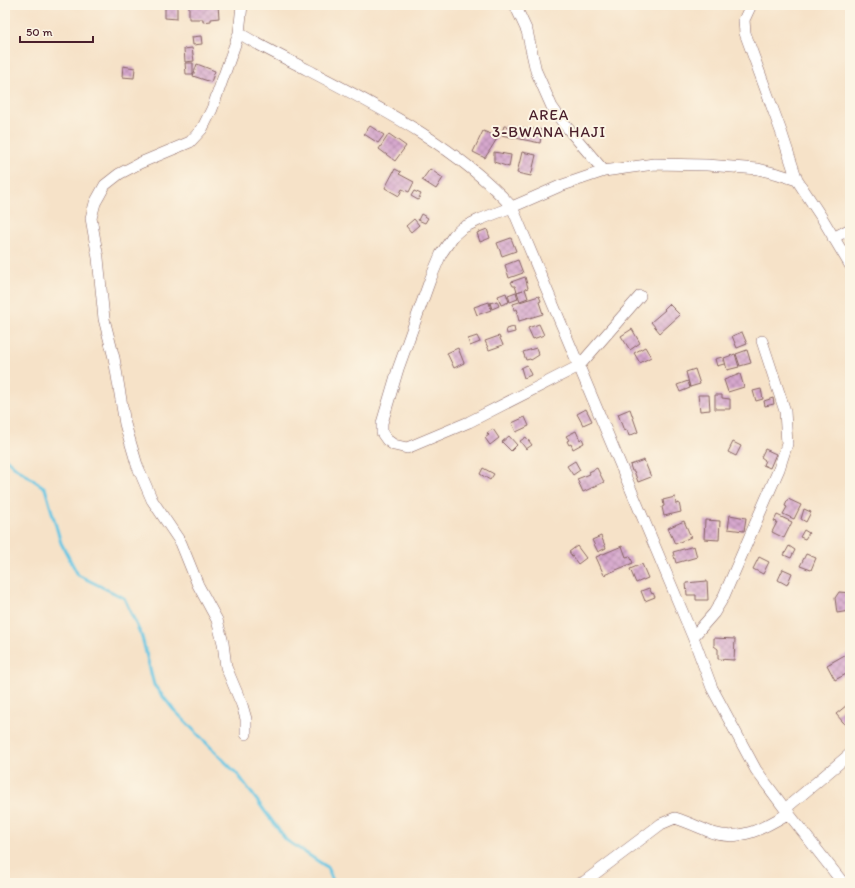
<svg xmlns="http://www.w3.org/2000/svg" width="855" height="888" viewBox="0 0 855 888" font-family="Itim,sans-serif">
  <defs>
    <pattern id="building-cross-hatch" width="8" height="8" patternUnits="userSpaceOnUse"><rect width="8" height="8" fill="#d6a7cd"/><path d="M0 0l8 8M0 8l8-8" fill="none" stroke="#b087a7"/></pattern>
  </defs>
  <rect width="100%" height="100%" fill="#fcf5e5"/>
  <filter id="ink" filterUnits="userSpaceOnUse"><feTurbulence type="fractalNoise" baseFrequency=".025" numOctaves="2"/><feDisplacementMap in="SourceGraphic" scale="8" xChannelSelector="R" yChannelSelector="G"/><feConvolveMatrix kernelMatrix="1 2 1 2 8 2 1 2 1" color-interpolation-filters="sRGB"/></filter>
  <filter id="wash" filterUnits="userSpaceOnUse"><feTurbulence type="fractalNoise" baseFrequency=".012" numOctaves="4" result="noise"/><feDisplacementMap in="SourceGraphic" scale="16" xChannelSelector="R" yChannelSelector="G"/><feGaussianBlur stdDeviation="0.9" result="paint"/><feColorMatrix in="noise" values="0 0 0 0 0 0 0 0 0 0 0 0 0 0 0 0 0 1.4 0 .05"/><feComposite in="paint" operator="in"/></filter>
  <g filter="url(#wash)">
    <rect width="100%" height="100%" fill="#f6e2c8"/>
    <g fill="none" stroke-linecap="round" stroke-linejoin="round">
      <path stroke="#65c6e4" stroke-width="3" d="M5,458l11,10 29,20 16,55 17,32 46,23 18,39 12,48 19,24 66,67 47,64 41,27 7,16"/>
    </g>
    <g id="blocks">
      <path fill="url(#building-cross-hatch)" d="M165,5h12v14l-12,-1z
        M189,5h29l1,13 -8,1v2l-8,1v-3h-14z
        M201,36l1,8 -9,1 -1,-8z
        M192,48l2,13 -9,1 -1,-13z
        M185,63h8v11h-7z
        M197,64l18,7 -4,11 -18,-6z
        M123,66l12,2 -1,10 -12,-1z
        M370,126l14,9 -6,8 -14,-9z
        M504,126l38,4 -2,13 -39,-8z
        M483,131l15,6 -13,21 -12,-6z
        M389,134l17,12 -11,15 -16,-12z
        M494,152l17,3 -2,12 -15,-5z
        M522,152l14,3 -5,21 -14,-3z
        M395,169l6,3 -2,2 15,8 -5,10 -7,-3 -3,7 -14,-8z
        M430,169l13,9 -7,11 -14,-9z
        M414,191l7,3 -3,6 -7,-4z
        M421,214l7,4 -3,5 -7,-3z
        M414,219l5,6 -8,7 -5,-6z
        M487,229l3,9 -10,4 -3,-9z
        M511,238l5,13 -14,5 -5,-13z
        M518,260l5,13 -14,5 -4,-13z
        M525,277l3,11 -3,1 3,9 -8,3 -3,-9 6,-2 -6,2 -2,-6h-2l-2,-4z
        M516,292l2,7 -8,3 -2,-7z
        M506,293l3,9 -8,3 -3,-9z
        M539,296l2,5 -2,1 4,12 -24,7 -2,-8 1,-1 -1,-3 -3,1 -1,-6z
        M497,301l2,5 -7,3 -2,-6z
        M489,302l2,8 -14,5 -3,-8z
        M669,304l11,11 -20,18 -9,-11 14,-12 -1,-1z
        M539,324l5,11 -11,4 -5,-11z
        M514,327l1,5 -8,2 -1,-5z
        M632,329l8,14 -10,7 -9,-14z
        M742,332l5,12 -10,4 -5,-12z
        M477,336l3,6 -10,4 -2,-7z
        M499,336l4,9 -14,5 -4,-9z
        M645,347l6,10 -11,6 -6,-10z
        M458,348l6,15 -10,5 -7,-15z
        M536,348l3,7 -8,5 -1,-1 -4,1 -3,-8z
        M747,350l4,13 -11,3 -4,-12z
        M735,354l4,13 -12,3 -3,-12z
        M722,357l2,7 -7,2 -2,-7z
        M527,365l4,10 -7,3 -3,-10z
        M695,369l5,15 -10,3 -4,-15z
        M740,374l4,13 -16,5 -4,-12z
        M688,381l2,7 -10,4 -3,-7z
        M761,389l2,10 -7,2 -3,-10z
        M698,395h11l1,15 -10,1z
        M715,395h7v3l8,1v10h-15z
        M773,398l1,6 -9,2 -1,-5z
        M586,409l6,12 -9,4 -6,-11z
        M630,409l8,23 -9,4 -2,-6 -3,1 -6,-17z
        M525,417l4,9 -13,6 -4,-9z
        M493,429l6,9 -9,7 -5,-7 4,-3 -2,-2z
        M576,431l4,9 2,-2 2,5 -11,6 -2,-5 -2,1 -2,-4 2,-1 -3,-4z
        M509,436l8,9 -6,6 -9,-9z
        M526,437l6,8 -6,4 -6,-8z
        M733,442l8,4 -5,10 -8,-4z
        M765,449l11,5 -6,14 -7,-3 2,-5 -4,-3z
        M644,460l7,17 -13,5 -4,-11h-2l-2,-6z
        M575,461l5,9 -7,5 -6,-9z
        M483,468l11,6 -4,6 -10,-6z
        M597,468l7,14 -21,10 -6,-13 13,-5 -1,-2z
        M675,497l1,7 3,-1 2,9 -17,4 -2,-9 2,-1 -1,-6z
        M788,499l13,6 -7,14 -11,-5 4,-7 -2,-1z
        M804,509l7,3 -5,10 -5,-3z
        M730,515l16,3 -2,13 -16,-2z
        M777,515l15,7 -8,16 -12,-6 5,-10 -3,-1z
        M705,520l15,1 -1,19 -15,-1z
        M684,521l7,16 -16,7 -7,-16z
        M804,530l5,3 -4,6 -5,-2z
        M601,536l5,12 -8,4 -6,-12z
        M577,546l9,12 -8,6 -9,-12z
        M622,546l4,11 4,-1 3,7 -29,12 -8,-18z
        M694,546l3,11 -21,6 -3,-11z
        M789,546l6,4 -4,8 -7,-3z
        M806,554l10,4 -5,12 -11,-4z
        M759,557l10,5 -6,12 -10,-5z
        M642,564l6,14 -12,5 -6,-14z
        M783,569l9,4 -5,12 -9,-5z
        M707,581l1,19h-12v-5h-9l-1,-12z
        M649,588l3,6 1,-1 2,4 -10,4 -4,-10z
        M839,592l11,1v17l-1,1 -12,2 -2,-15z
        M714,638l21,1 -1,21 -16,-1v-10l-4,-3z
        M850,652v20l-15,8 -8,-15z
        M847,705l3,3v22l-14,-16z"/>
    </g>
  </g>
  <g filter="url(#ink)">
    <use href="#blocks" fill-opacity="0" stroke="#866362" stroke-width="1"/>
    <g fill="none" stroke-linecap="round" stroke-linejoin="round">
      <defs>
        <path id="street" d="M242,5l-3,28 -27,76 -10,20 -12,13 -50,21 -21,11 -14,11 -10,18 -4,15 7,40 6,61 10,39 11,66 12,41 15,35 29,43 17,42 19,35 6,23 3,24 16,38 4,14v15
          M515,5l12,26 9,40 16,36 12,17 40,47
          M751,5l-7,15 1,13 37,101 15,46 25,38 28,47
          M239,33c22,14 46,25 69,37 71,37 150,77 204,137l181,430 19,51 44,82 29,39 58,74
          M833,238l17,-9
          M640,296l-61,70 -110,56 -62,26 -13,-3 -7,-5 -5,-7v-10l16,-54 32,-89 11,-26 13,-19 8,-7 19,-9 31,-12 48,-21 44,-15 50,-7 53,1 51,4 20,5 19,6
          M693,637l21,-24 9,-15 56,-129 8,-25 -2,-33 -23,-70
          M785,809l65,-55
          M581,883l3,-1 77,-58 14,-6c13,4 25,10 38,15 29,9 52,-6 76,-20"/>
      </defs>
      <use href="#street" stroke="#866362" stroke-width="12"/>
      <use href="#street" stroke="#fff" stroke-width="11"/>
    </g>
  </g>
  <g text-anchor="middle" stroke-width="4" stroke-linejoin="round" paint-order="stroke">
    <g font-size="15" letter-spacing="1" fill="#4a1f2b" stroke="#fcf5e5">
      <text x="549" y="120">AREA<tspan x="549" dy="17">3-BWANA HAJI</tspan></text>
    </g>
  </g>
  <rect width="855" height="888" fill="none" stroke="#fcf5e5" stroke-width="20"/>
  <path d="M20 36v6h73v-6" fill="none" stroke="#4a1f2b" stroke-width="2"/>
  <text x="26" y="36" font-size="12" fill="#4a1f2b" stroke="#fcf5e5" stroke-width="3" paint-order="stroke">50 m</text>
</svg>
